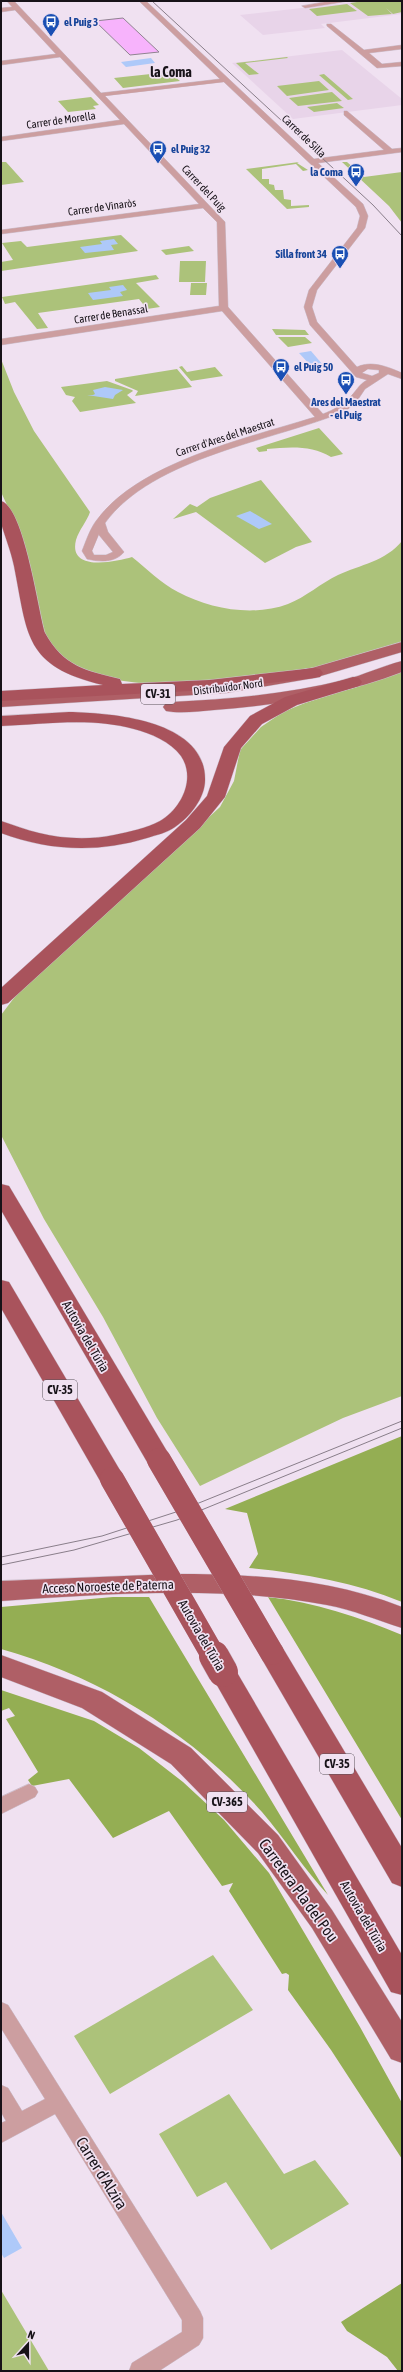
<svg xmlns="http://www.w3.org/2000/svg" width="403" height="2372" viewBox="0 0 403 2372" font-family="'Asap Condensed',sans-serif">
  <rect width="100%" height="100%" fill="#f0e1f1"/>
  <path fill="#e8d4e9" d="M362,1h40v13l-81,10 4,4 -62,7 -23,-20z
    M342,50l60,49v6l-109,14 -61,-56z"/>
  <path fill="#acc27a" d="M364,1h38v11l-9,2 -7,-6 6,6 -24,2 -18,-13z
    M347,4l10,7 -40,5 -8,-7z
    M287,57l1,1 -43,5 14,11 -10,1 -13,-12z
    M169,72l11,9 -57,7 -9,-10z
    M324,74l29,25 -5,1 -29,-25z
    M319,81l10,9 -42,6 -10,-10z
    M332,92l10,9 -44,5 -9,-8z
    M91,97l8,8 -6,1 3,3 -28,3 -10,-11z
    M337,103l7,5 -30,4 -7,-5z
    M1,162h5l18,20 -23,3z
    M299,162l-2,1 11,7 -5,1 -7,-7 -34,5v10h7v5l5,1 1,5h8l1,9 7,1v6l18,-1v2l-22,2 -41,-40z
    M342,162h5l17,15 38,-5v51l-13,-17z
    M121,235l17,16 -137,20v-9l12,-2 -11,-17 19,-2 6,6z
    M189,246l5,5 -28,4 -5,-5z
    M180,261h26l-1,21h-26z
    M156,275l3,4 -23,4 24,24 -13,2 -8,-10 -101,14 10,15 -11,1 -22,-27 -10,2 -3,-7z
    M191,283h16l-1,12h-16z
    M272,329l33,1 4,5h-33z
    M278,337h27l7,6 -24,4z
    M1,359l13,33 20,39 56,81c-3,9 -11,18 -14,28 -8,32 39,22 56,17 15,12 29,26 46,35 32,17 75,25 110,12 18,-7 33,-21 50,-29 22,-10 48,-14 64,-34v101l-79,25 -47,9 -129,8 -31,-4 -29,-8 -23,-13 -15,-15 -8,-17 -17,-85 -23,-50z
    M182,366l5,6 28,-5 8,9 -32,5 -12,-14z
    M177,369l15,18 -57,9 3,-5 -23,-10v-2z
    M107,381l25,9 1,1 -6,4 9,8 -56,9 -8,-11 3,-4 -9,-2 -5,-8z
    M319,428l24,26 -12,3c-19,-12 -42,-10 -64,-8v2l-8,1 -3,-4z
    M261,480l51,62 -16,5 -31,16 -69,-51 -23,7 17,-15 7,3 13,-9z
    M402,672v724l-59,22 -143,68 -43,-68 -54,-101 -59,-98 -43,-84v-120l16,-21 203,-187 14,-26 6,-31 21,-23 22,-15 22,-9z
    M213,1955l40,55 -143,84 -36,-58z
    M229,2094l55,80 31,-14 34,44 -78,46 -45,-68 -29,15 -38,-63z
    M1,2290l48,81h-48z"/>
  <path fill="#94ae53" d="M402,1436v166c-48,-20 -101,-29 -153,-34l9,-14 -11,-41 -22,-4z
    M113,1597h36l179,298c-24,-26 -43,-56 -66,-83 -69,-78 -161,-135 -261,-163v-42z
    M268,1597c45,5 92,20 134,38v185z
    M1,1690l93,31 45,27 44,34 41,38 45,53 91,154 42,76v56l-71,-109 -43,-60 1,-15 -3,-2 -4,1 -53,-83 4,-8 -11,3 -53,-75 -56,27 -44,-59 -37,7 -4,-6 10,-8 -32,-53 9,-3 -6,-8 -8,3z
    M402,2283v88h-4l-11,-14 -40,-26 -6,-9z"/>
  <path fill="#aec9f9" d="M151,58l4,5 -29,4 -5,-5z
    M114,239l4,5 -7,1 3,5 -29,3 -5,-6 22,-3 -2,-3z
    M123,285l4,5 -7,2 3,4 -30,4 -5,-7 23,-3 -2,-3z
    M311,351l12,14 -12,1 -12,-13z
    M105,387l18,3 -8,5 -2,4 -26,-4h6l2,-1 -2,-4z
    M250,511l22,13 -13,5 -23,-13z
    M1,2212l21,36 -18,10 -3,-5z"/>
  <path fill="#f7b3fc" stroke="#908391" d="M123,18l36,34 -29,3 -35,-34z"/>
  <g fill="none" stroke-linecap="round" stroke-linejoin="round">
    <defs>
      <path id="minor" d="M7,1h7l87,92 119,-14 -81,-78h7l168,158 70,-9 -40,-35v-4h3l45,38 10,-1v4l-84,11 45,41 5,12 -3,12 -48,62 -5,17 5,15 40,45c15,-7 31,0 45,6v6l-14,-5 -23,15 -8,12 -11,10c-73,30 -193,46 -241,112l3,9 16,20c-9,11 -24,10 -37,7l-5,-8c4,-10 8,-22 14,-30 42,-59 152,-83 219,-104l-93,-106 -221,34v-6l218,-33 -2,-84 -14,-14 -202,26v-4l198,-26 -75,-80 -123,17v-4l119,-17 -60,-63 -59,8v-4l55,-7 -41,-44 -14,2v-4l11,-1zM224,82l132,125 4,9 -3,12 -48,62 -5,17 6,18 46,52 11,3c-9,5 -11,12 -18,18 -8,8 -16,12 -26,16l-95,-107 -3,-85 -120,-126zM368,369l11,1v3l-7,3 -10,-3zM99,534v1l14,17 -7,3h-12l-2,-4z
        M330,1h19l-44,7 -3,-2z
        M327,24h4l33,26 38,-5v4l-33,4 13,11 20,-2v4l-25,2 -50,-42z
        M29,1784l6,3 3,5 -3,5 -34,17v-17z
        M1,2002l7,3 192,306 3,7v20l-4,7 -40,26h-30l3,-8 50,-31v-12l-127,-206 -54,29v-20l5,-2 -5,-9v-27l7,3 14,23 23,-12 -44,-71z"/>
      <path id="primary" d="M402,642v10l-88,26 -88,15 -225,14v-10l225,-14 86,-15z
        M402,661v11c-60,23 -124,33 -188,38 -15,1 -33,4 -48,1l-3,-4 3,-4 6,-1c58,-3 116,-8 172,-22 20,-5 38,-14 58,-19z
        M173,1574c79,0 155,4 229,33v21c-25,-8 -49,-18 -75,-23 -103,-20 -222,-11 -326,-4v-20z
        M1,1655l101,37 89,56 87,87 54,75 70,112v41l-11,-4 -79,-131 -54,-75 -87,-89 -89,-56 -81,-31z"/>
      <path id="trunk" d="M1,501c23,6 37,109 44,132 18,33 41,38 75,46l2,5 87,-4 105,-12 6,1 3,4 -3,4 -6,1 -105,12 -208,11v-10l102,-6c-79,-19 -75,-49 -89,-119 -3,-15 -9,-29 -13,-43 -1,-7 0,-15 0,-22z
        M353,677l6,1 3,4 -3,4 -62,19 -35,19 -21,24 -16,49 -25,31 -192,175 -7,2v-17l185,-168 21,-24 17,-49 26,-31 35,-19z
        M69,712c43,1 137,8 136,68 0,18 -15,37 -30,47 -8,6 -19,8 -28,11 -49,15 -98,13 -146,-5v-12c13,4 25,9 38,12 24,6 51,7 75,2 15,-3 33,-7 46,-14 22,-13 36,-43 21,-65 -10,-14 -31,-23 -47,-27 -42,-12 -90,-5 -133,-3v-10z
        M1,1184l8,2 159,267 3,7 -3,7 -9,2 -9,-2 -149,-257z
        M1,1280l8,2 112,190 3,7 -3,7 -9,2 -9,-2 -102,-178z
        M272,1642l9,3 121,203v39l-10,-4 -129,-222 -4,-8 4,-8z
        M223,1661l9,3 170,291v40l-11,-3 -177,-312 -4,-8 4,-8z"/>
    </defs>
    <use href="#minor" stroke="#cdc0ce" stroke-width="1"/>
    <use href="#primary" stroke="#cdc0ce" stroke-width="1"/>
    <use href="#trunk" stroke="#cdc0ce" stroke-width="1"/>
    <use href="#minor" fill="#cc9ea0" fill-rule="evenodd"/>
    <use href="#primary" fill="#af5f66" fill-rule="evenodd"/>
    <use href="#trunk" fill="#a9535c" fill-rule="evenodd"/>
    <path stroke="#897e8a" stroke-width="1" d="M152,1l221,204 29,31
      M1,1557l101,-21 77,-25 223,-90
      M1,1565l73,-15 103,-30 225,-92"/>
    <defs>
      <path id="trunk-bridge-far1" d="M159,1460l113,193
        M112,1479l102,178"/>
      <path id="trunk-bridge" d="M214,1656l9,16"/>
    </defs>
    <use href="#trunk-bridge-far1" stroke="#cdc0ce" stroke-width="24" stroke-linecap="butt"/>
    <use href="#trunk-bridge" stroke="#cdc0ce" stroke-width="31" stroke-linecap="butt"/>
    <use href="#trunk-bridge-far1" stroke="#a9535c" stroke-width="24"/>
    <use href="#trunk-bridge" stroke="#a9535c" stroke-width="30"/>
  </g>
  <defs>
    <symbol id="bus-pin" viewBox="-11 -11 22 30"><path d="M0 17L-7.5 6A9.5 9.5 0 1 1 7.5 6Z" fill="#1a4fb4" stroke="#f0e1f1"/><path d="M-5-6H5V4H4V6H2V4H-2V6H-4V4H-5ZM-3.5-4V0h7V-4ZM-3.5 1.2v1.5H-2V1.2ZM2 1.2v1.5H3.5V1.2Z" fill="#fff"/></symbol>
  </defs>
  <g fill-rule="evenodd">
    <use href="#bus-pin" x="41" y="12" width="20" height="27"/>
    <use href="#bus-pin" x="148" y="139" width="20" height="27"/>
    <use href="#bus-pin" x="346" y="162" width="20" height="27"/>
    <use href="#bus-pin" x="330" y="244" width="20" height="27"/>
    <use href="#bus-pin" x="271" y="357" width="20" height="27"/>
    <use href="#bus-pin" x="336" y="370" width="20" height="27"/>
  </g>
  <g text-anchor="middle" stroke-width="3.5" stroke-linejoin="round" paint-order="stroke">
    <g font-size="11" font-weight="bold" fill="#164399" stroke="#f0e1f1" text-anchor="start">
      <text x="64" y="26">el Puig 3</text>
      <text x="171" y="153">el Puig 32</text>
      <text x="343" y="176" text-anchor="end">la Coma</text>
      <text x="327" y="258" text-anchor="end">Silla front 34</text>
      <text x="294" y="371">el Puig 50</text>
      <text x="346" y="406" text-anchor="middle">Ares del Maestrat<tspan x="346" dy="13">- el Puig</tspan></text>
    </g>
    <g font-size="11" fill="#171218" stroke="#f0e1f1">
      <text transform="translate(61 120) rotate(-8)" y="4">Carrer de Morella</text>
      <text transform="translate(304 136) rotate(44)" y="4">Carrer de Silla</text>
      <text transform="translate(204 188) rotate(47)" y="4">Carrer del Puig</text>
      <text transform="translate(102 207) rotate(-8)" y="4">Carrer de Vinaròs</text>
      <text transform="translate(111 314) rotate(-9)" y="4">Carrer de Benassal</text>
      <text transform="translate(225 437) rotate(-18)" y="4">Carrer d'Ares del Maestrat</text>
      <text transform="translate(228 687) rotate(-7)" y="4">Distribuïdor Nord</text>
    </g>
    <g fill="#f0e1f1" stroke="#585059" stroke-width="1">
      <rect x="141" y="684" width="34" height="20" rx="3"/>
      <rect x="43" y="1380" width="34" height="20" rx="3"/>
      <rect x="320" y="1754" width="34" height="20" rx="3"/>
      <rect x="207" y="1792" width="40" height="20" rx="3"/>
    </g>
    <g font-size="12" font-weight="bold" fill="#171218">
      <text x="158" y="698">CV-31</text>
      <text x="60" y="1394">CV-35</text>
      <text x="337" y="1768">CV-35</text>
      <text x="227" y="1806">CV-365</text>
    </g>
    <g font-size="13" fill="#171218" stroke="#f0e1f1">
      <text transform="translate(86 1336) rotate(60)" y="5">Autovia del Túria</text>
      <text transform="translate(108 1586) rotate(-2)" y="5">Acceso Noroeste de Paterna</text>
      <text transform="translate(202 1635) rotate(60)" y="5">Autovia del Túria</text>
      <text transform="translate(364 1916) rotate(60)" y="5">Autovia del Túria</text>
    </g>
    <g font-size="14" font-weight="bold" fill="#171218" stroke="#f0e1f1">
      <text x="171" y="77">la Coma</text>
    </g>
    <g font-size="16" fill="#171218" stroke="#f0e1f1">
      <text transform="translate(299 1890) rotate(54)" y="6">Carretera Pla del Pou</text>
      <text transform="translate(102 2173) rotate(58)" y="6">Carrer d'Alzira</text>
    </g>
  </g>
  <rect width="403" height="2372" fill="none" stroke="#171218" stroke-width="4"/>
  <g transform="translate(28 2344) rotate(21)" stroke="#f0e1f1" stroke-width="3" paint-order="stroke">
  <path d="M0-3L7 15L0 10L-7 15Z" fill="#171218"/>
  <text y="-6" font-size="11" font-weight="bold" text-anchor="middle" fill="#171218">N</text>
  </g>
</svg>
